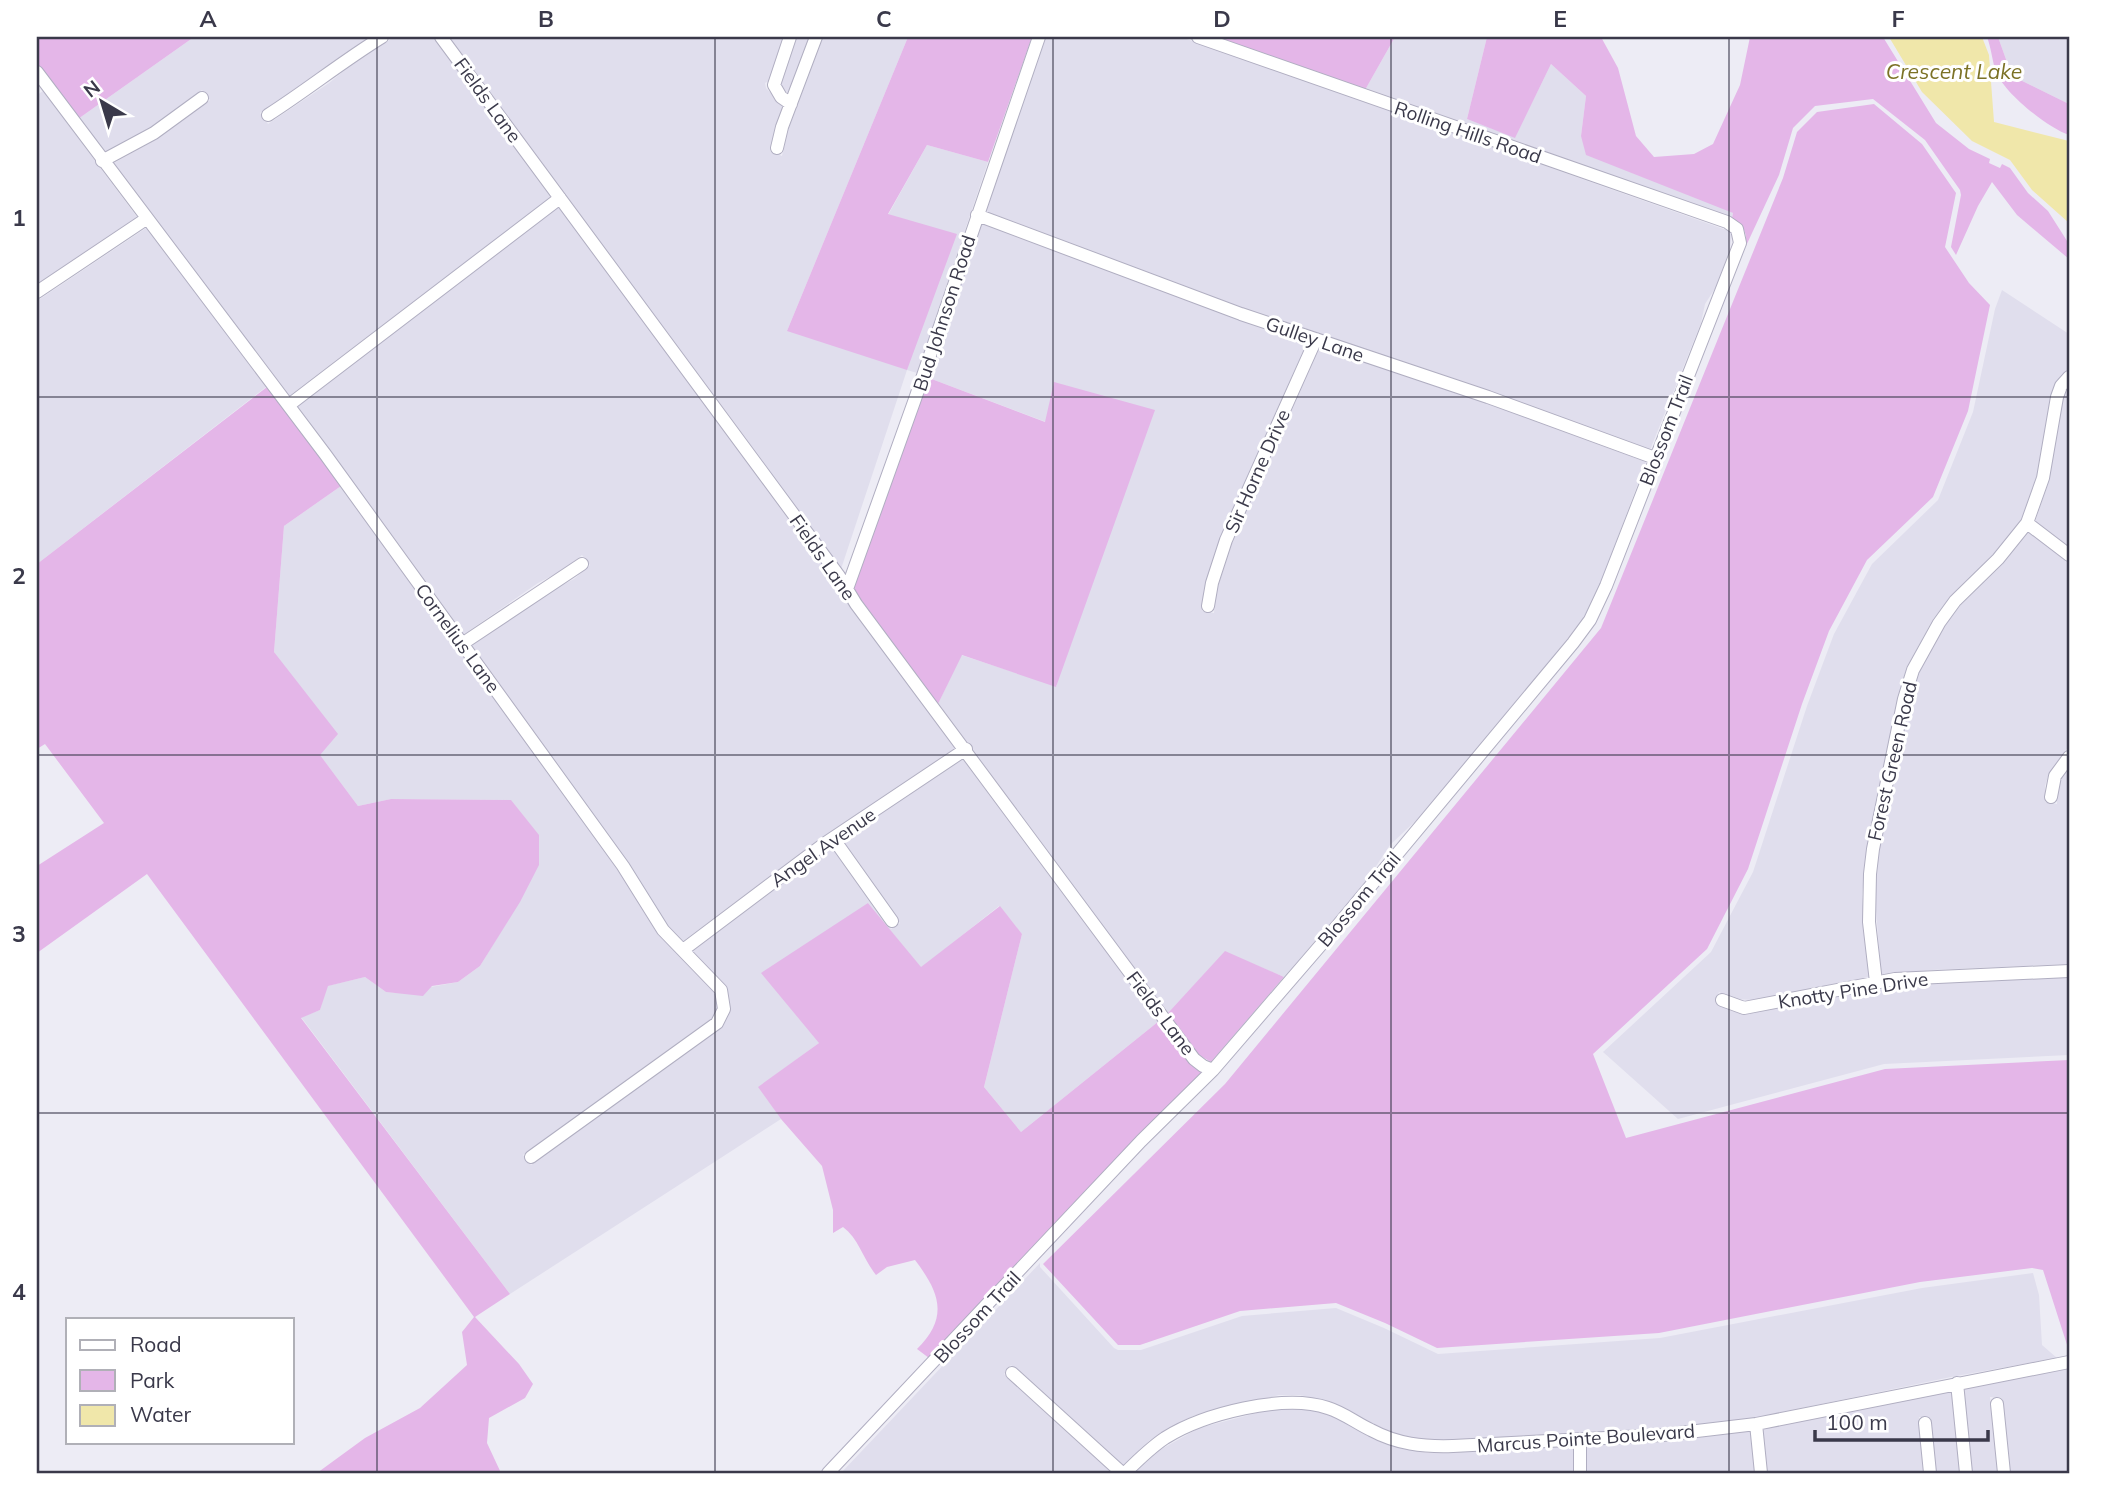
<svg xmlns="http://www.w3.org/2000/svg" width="2106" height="1510" viewBox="0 0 2106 1510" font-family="Mulish,sans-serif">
  <rect width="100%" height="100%" fill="#edecf5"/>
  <path fill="#e0deed" d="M194,37h175l-109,76 8,11 61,-41 27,-22 38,-24h40l118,159 -263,200 -177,-232 45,-25 53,-39 -8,-10 -52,38 -46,25 -26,-34z
    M449,37h334l-14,44 -4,2 1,5 17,18 -13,45 12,5 6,-26 35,-93h85l-121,294 101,-116 39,-70 61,17 3,-9 -74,220 -10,-3 -66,199z
    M797,37h12l-21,57 -7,-9z
    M1046,37h135l551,195 -2,17 -14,38 -11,17 -4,19 -51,127 -337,-119 -70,-23 -258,-97z
    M1395,37h92l-20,82 48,18 36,-73 35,32 -5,40 152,77 -1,5 -367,-128z
    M1998,37h71v67l-57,-28z
    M43,91l94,126 -100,67v-189z
    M559,207l275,372 5,13 118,155 -137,92 -137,102 -16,-15 -40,-64 -156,-216 74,-52 29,-15 16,-14 -8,-10 -17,14 -27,14 -75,52 -166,-228z
    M981,223l259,97 67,23 -87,195 -16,51 -2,22 12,2 2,-20 16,-50 87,-196 167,56 160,59 -45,120 -19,39 -158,192 -34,32 -25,38 -81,94 -59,-25 -57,61 -230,-309 23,-49 96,31 -3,-304 -8,40 -117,-44z
    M146,228l182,240 -62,-81 -229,177v-263z
    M2002,290l67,44v35l-8,6 -10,19 -14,81 -15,45 -28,34 -44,43 -17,22 -26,48 -9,30 -31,150 -5,48 7,82 -115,23 -21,-1 -14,-7 -4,11 16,8 15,3 151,-29 172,-8v78l-185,9 -206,55 -75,-67 108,-100 42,-80 54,-166 27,-72 38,-70 66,-64 35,-88 22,-103z
    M2069,386v161l-34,-25 14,-42 14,-81z
    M341,486l337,468 37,39 3,14 -6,11 -189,137 8,10 191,-137 8,-19 -4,-20 -34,-38 140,-104 59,82 9,-6 -59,-83 124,-82 194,263 -138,111 -37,-45 38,-153 -23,-28 -78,62 -53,-65 -49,140 -60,44 22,32 -271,175 -209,-277 19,-7 7,-24 38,-9 21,15 12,1 60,-11 22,-16 26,-43 5,-123 -120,-1 -33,7 -39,-52 -45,-102 10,-126z
    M2029,532l40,30v184l-20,27 -4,13v16l12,2v-14l4,-11 8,-12v197l-137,6 -51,5 -6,-78 4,-47 30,-148 9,-29 26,-46 16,-21 43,-42z
    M1040,1263v4l74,81 4,2h23l101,-34 94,-8 48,20 54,26 222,-16 262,-50 111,-15 6,22 3,50 15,13 -106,19 -197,41 -93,11 -209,11h-25l-23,-3 -16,-5 -58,-30 -30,-7h-21l-86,21 -14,7 -29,17 -28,26 -111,-101 -7,9 109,99h-272z
    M2068,1369l1,104h-59l-8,-75 -12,-1 8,76h-26l-8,-84z
    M1952,1391l8,82h-24l-6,-55 -11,-1 4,56h-156l-4,-44z
    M1301,1408l27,6 58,30 42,9 146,-7v27h-440l24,-22 41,-23 73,-19z
    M1751,1431l4,42h-169v-27l78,-4z"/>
  <path fill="#e4b6e8" d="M37,37h157l-116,82 -41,-56z
    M908,37h124l-44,125 -61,-17 -39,69 69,20 -50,136 -120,-39z
    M1216,37h179l-30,53z
    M1487,37h114l17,31 18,68 18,21 40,-3 19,-10 27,-59 10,-48h133l53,86 33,26 21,10 -1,4 11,5 2,-4 8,4 18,25 20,18 21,33v15l-52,-44 -25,-33 -14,24 -22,49 -5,-8 10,-52 -1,-5 -35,-50 -52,-41 -58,7 -22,22 -14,47 -33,71c1,-15 -2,-20 -14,-28l1,-5 -147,-58 -5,-19 5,-40 -35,-32 -36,74 -48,-19z
    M1987,37h11l14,39 57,28v31c-21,-7 -68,-44 -74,-66 -3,-11 -4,-21 -8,-32z
    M1874,104l48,40 34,49 -11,54 24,36 21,22 -22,106 -35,86 -66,63 -38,71 -27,73 -54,165 -41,80 -114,105 33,84 259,-69 184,-9v291l-26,-81 -11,-2 -112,14 -261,51 -222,15 -52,-25 -49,-20 -96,8 -100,34h-22l-75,-81 182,-180 376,-456 182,-450 14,-46 20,-20z
    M929,378l116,44 9,-40 101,28 -99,277 -94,-32 -24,49 -85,-115z
    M267,387l74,99 -57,40 -10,126 64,82 -18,21 38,51 33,-7 120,1 28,35v30l-19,37 -40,64 -22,16 -26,4 -9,10 -37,-4 -21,-15 -37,9 -8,24 -19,8 209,276 -35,23 44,47 14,20 -8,14 -36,20 -2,25 14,30h-184l48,-35 55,-30 47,-43 -5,-33 12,-15 -327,-443 -110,79v-87l67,-43 -59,-79 -8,5v-185z
    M868,903l53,64 79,-61 22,28 -38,153 37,45 138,-111 43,51 -66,65 -207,221 -12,-9c32,-32 23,-56 -2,-89l-28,7 -11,8c-13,-16 -17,-36 -33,-48l-10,6v-23l-11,-44 -41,-47 -23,-32 61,-44 -58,-70z
    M1225,951l59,26 -73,85 -12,-7 -31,-42z"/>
  <path fill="#f0e7aa" d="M1889,37h93l7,18 5,67 75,19v82l-37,-33 -22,-30 -38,-19 -50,-49z"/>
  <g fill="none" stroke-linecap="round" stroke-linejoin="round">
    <defs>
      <path id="street" d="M441,37l398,539 17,28 338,455 9,7 10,4
        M790,37l-16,48 7,12 10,7
        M37,72l288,382 298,412 40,64 58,60 3,19 -7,14 -186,134
        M268,115c39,-25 75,-54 114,-78
        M777,148l5,-21 34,-90
        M102,161l52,-28 48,-35
        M977,215l264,99 247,83 167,61
        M37,292l109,-73
        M289,405l271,-207
        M2027,523l42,32
        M847,589l68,-190 124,-362
        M1208,606l4,-23 14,-43 90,-201
        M462,644l120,-80
        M2051,797l4,-21 14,-19
        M833,838l59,83
        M683,950l141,-106 142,-95
        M1876,982l-7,-60 1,-48 3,-25 31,-150 9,-29 26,-47 16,-22 43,-42 29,-36 16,-45 14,-81 4,-11 8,-9
        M1722,1000l22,8 151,-29 174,-8
        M1012,1373l110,100
        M1957,1383l9,90
        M1997,1404l7,69
        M1925,1423l5,50
        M1756,1424l5,49
        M1580,1440v33
        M828,1473l313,-332 72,-71 125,-145 235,-282 17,-23 16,-34 134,-343 -3,-14 -10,-7 -529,-185
        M1125,1473c12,-12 25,-25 40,-35 38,-24 119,-45 163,-30 16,5 28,15 43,22 26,14 52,17 82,16l210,-11 93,-11 313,-62"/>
    </defs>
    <use href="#street" stroke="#b0aec1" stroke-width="14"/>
    <use href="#street" stroke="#fff" stroke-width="12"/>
  </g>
  <path fill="none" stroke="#3a394a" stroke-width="2" stroke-opacity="0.55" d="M377,37v1436M715,37v1436M1053,37v1436M1391,37v1436M1729,37v1436M37,397h2032M37,755h2032M37,1113h2032"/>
  <g text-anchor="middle" stroke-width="6" stroke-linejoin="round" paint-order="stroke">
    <g font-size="19" fill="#3a394a" stroke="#fff">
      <text transform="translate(488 100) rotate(54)" y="7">Fields Lane</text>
      <text transform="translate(1468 132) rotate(19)" y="7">Rolling Hills Road</text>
      <text transform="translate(944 313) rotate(-72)" y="7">Bud Johnson Road</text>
      <text transform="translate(1315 339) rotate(19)" y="7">Gulley Lane</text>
      <text transform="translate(1666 430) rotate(-69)" y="7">Blossom Trail</text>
      <text transform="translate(1257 471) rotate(-66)" y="7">Sir Horne Drive</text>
      <text transform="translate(823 557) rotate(55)" y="7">Fields Lane</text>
      <text transform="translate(458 638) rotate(54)" y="7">Cornelius Lane</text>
      <text transform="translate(1892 761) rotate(-77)" y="7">Forest Green Road</text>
      <text transform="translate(823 847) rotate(-35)" y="7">Angel Avenue</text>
      <text transform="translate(1359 899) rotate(-50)" y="7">Blossom Trail</text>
      <text transform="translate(1853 990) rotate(-9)" y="7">Knotty Pine Drive</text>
      <text transform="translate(1161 1013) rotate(53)" y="7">Fields Lane</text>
      <text transform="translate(977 1317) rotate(-47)" y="7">Blossom Trail</text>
      <text transform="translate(1586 1438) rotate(-4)" y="7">Marcus Pointe Boulevard</text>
    </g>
    <g font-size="21" font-style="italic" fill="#7c7226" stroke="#fff">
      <text x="1954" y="79">Crescent Lake</text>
    </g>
  </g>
  <rect width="2106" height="1510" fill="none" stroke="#ffffff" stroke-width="77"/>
  <rect x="66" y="1318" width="228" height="126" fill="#ffffff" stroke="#b0b0b7" stroke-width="2"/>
  <rect x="80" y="1340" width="35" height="10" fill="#ffffff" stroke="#b0b0b7" stroke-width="2"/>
  <text x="130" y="1352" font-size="21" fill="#3a394a">Road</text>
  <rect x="80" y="1370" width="35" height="21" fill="#e4b6e8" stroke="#b0b0b7" stroke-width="2"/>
  <text x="130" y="1388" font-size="21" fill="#3a394a">Park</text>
  <rect x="80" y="1405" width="35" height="21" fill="#f0e7aa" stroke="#b0b0b7" stroke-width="2"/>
  <text x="130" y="1422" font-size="21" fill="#3a394a">Water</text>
  <g transform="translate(102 102) rotate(322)" stroke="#ffffff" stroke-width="5" paint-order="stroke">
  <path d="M0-5L12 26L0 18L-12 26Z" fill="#3a394a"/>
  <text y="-10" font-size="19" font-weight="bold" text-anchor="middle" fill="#3a394a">N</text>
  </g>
  <path d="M1815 1430v10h173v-10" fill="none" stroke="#3a394a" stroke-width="3.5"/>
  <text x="1826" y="1430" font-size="21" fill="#3a394a" stroke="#ffffff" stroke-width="5" paint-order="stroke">100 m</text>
  <rect x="38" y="38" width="2030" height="1434" fill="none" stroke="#3a394a" stroke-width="2.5"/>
  <g font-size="23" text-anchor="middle" font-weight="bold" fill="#3a394a">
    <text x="208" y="27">A</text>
    <text x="546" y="27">B</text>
    <text x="884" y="27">C</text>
    <text x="1222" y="27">D</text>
    <text x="1560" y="27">E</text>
    <text x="1898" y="27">F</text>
    <text x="19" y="226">1</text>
    <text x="19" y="584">2</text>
    <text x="19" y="942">3</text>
    <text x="19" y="1300">4</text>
  </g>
</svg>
